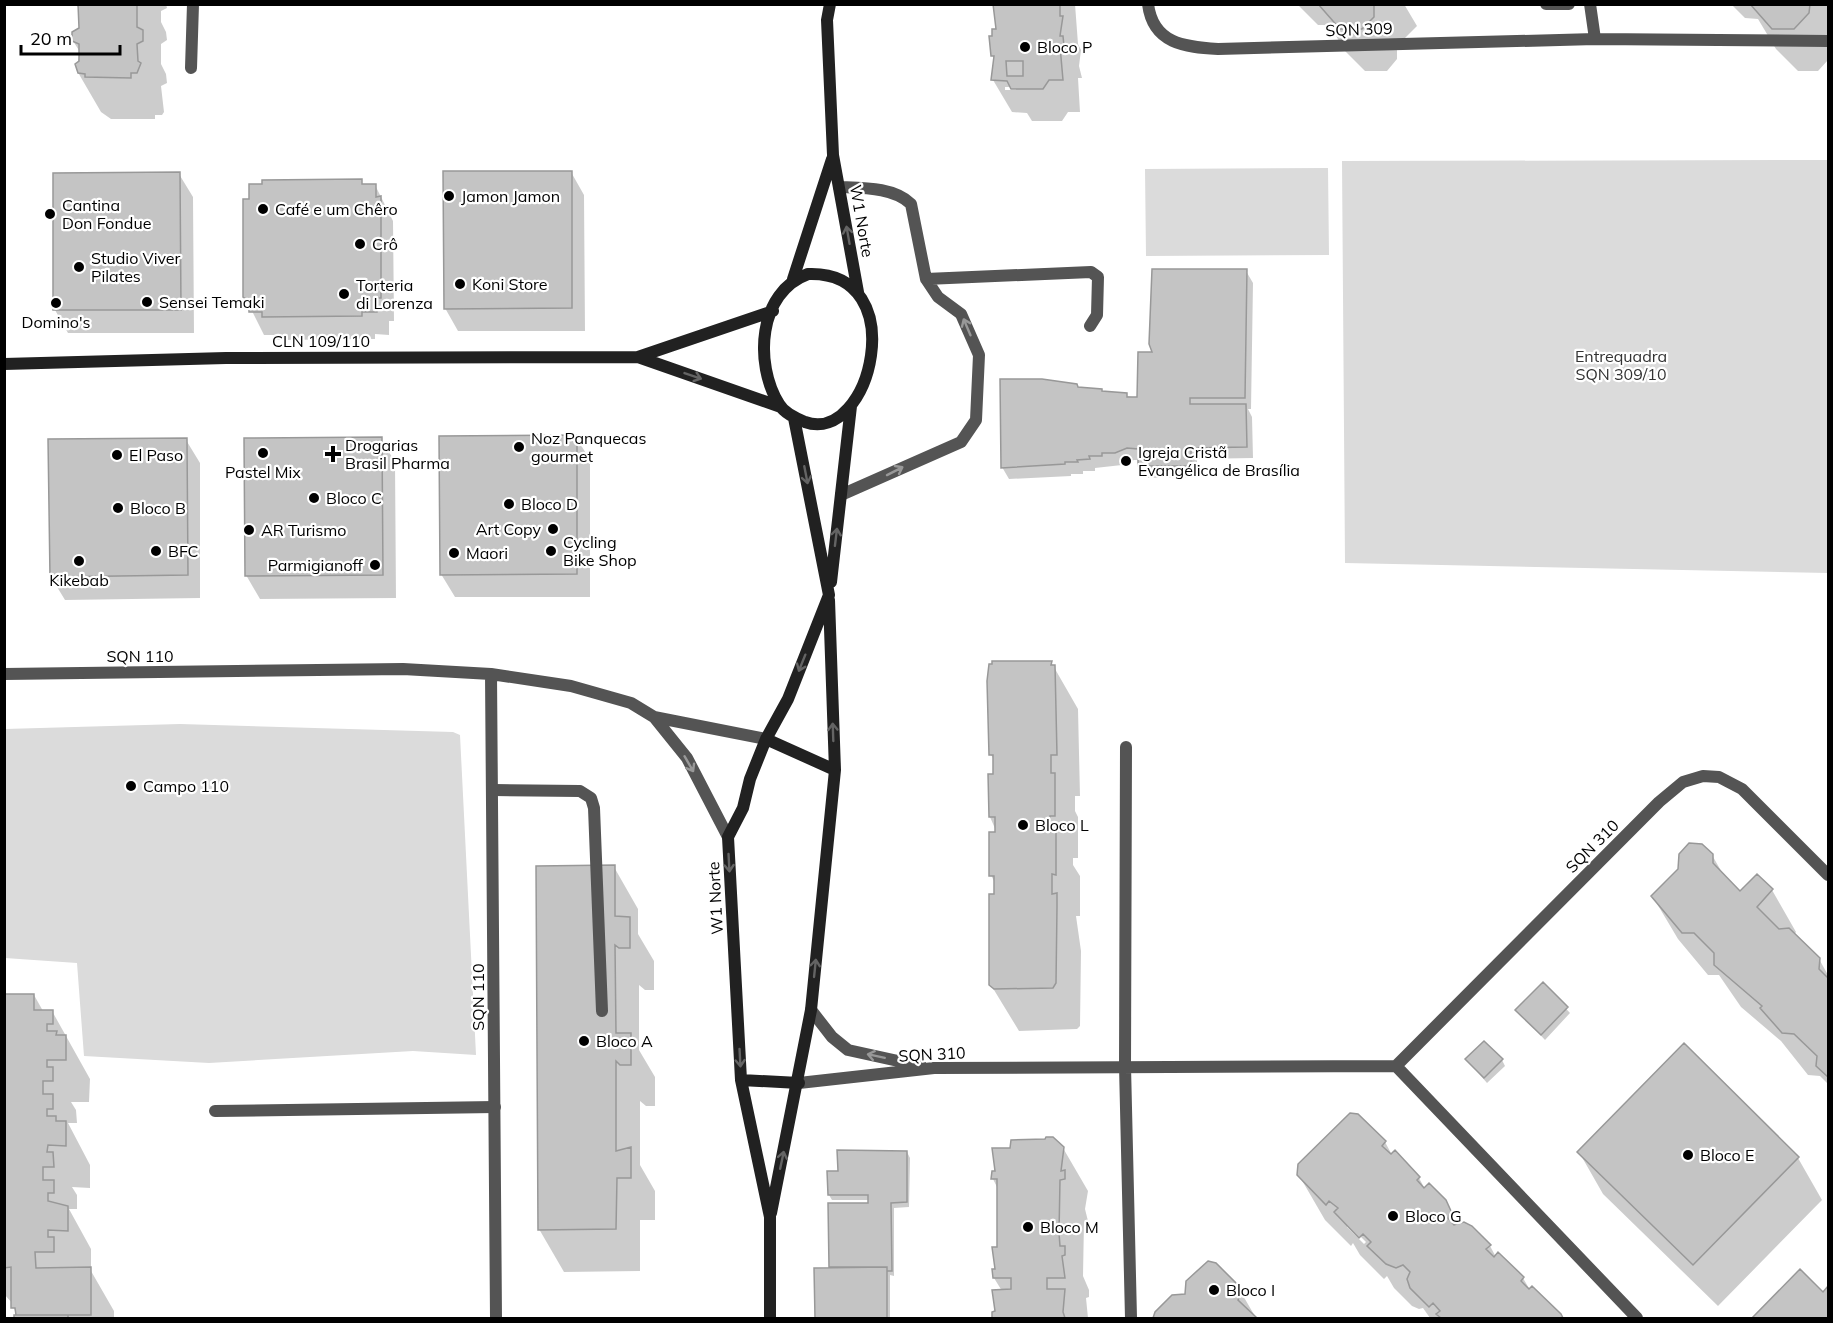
<svg xmlns="http://www.w3.org/2000/svg" width="1833" height="1323" viewBox="0 0 1833 1323" font-family="Mulish,sans-serif">
  <rect width="100%" height="100%" fill="#fff"/>
  <path fill="#dbdbdb" d="M1828,160v413l-483,-10 -3,-402z
    M1328,168l1,87 -183,1 -1,-87z
    M180,724l273,8 7,3 16,320 -63,-4 -204,12 -125,-7 -7,-93 -72,-5v-229z"/>
  <path fill="#0003" fill-rule="evenodd" d="M76,4h90l1,4 -6,3v11l5,10 1,8 -6,4v20l5,10 1,9 -6,3 3,26 -2,3h-7v4h-44l-10,-7 -25,-43 4,-17 -7,-11 7,-12v-19z
    M996,4h79l3,40 3,6 -2,16 3,12h-4l2,34h-12l-6,9h-30l-5,-8 -15,-1 -19,-32 2,-21 -2,-4 5,-24zM1005,87h11v3h-11z
    M1297,4h107l13,22 -20,20v13l-10,12h-22l-21,-21 -14,-25h-12z
    M1731,4h97v56l-10,11h-20l-22,-22 -18,-30 -13,-1z
    M571,172l13,23 1,136h-127l-13,-23z
    M179,174l14,23 1,136h-126l-13,-23 -1,-135z
    M361,181l2,4h12l18,36 1,100h-5v14l-14,-1v5l-98,1 -3,-5h-10l-19,-38z
    M1246,271l7,12 -2,126h-3l4,8 1,41 -56,1v18l-51,1 -6,-12v-6h-6l-12,5 -27,3v3h-12v3h-12v2l-62,3 -7,-12 76,-79 61,10 15,-45z
    M576,437l14,23v137h-135l-14,-23z
    M381,439l14,23 1,136 -136,1 -14,-24z
    M186,440l14,23v135l-135,2 -14,-23z
    M1051,662l27,47 2,87h-5v15l3,6v41h-5v7l7,11v40h-4l5,35 -1,75 -3,3 -58,2 -28,-46 4,-102 -4,-8 6,-42 -7,-16v-41l5,-1v-14l-4,-6z
    M1712,855l12,21 16,17 17,-17 15,14 24,42 -2,3 25,24 9,16v109l-8,-8 -12,-1 -27,-34 -40,-34 -22,-32h-11l-30,-36 -25,-42z
    M614,867l24,42v25l16,27v29h-9l-6,-5v65l16,27v29h-9l-6,-5v64l15,26v29h-15v51l-76,1 -25,-43z
    M1543,984l27,29 -25,27 -28,-30z
    M34,995l9,16h9l38,68 -1,23h-18l5,8 1,13h-9l22,42v23l-18,-1 5,8v14h-8l22,40v22l23,40v7h-97l-4,-14 -9,-10v-298z
    M1467,1060h35l3,6 -18,17z
    M1355,1113l30,29 7,13 27,23 6,11 20,12 14,24 31,21 6,11 27,21 7,12 32,28h-132l-7,-10 -4,1 -7,-3 -18,-18 -7,-12 -3,3 -24,-24 -7,-12 -2,3 -26,-26 -25,-43 50,-62zM1347,1223l19,19 -2,2 -17,-17z
    M1063,1148l25,43 -3,18 3,12 -4,1 -1,54 6,14v7l-3,1 2,20h-94l2,-16 6,-11 -8,-13 5,-30 -1,-59 -5,-10z
    M907,1152l3,6 -1,49 -15,1v68l-4,-1v43h-74v-49h14l-1,-64 41,-1v-4h-38l-3,-5 10,-23z
    M1579,1152l219,6 24,42 -104,106 -115,-112z
    M1800,1271l23,23 5,-5v29h-73z
    M1238,1287l18,31h-101l1,-5z"/>
  <path fill="#c4c4c4" stroke="#989898" stroke-width="1.5" fill-rule="evenodd" d="M78,4h59v23l6,3v11l-6,3 1,17 3,2 -4,10h-6v5l-46,-1v-3l-7,-1 -3,-9 4,-3v-17l-7,-3v-9l7,-4z
    M993,4h67v12h3l-3,20h3l1,10h-4l3,34h-14l-6,9h-32l-4,-8 -16,-1 3,-24h-3l-2,-20h3v-7h4zM1006,61h17v15h-16z
    M1318,4h56v13l-12,12h-22z
    M1750,4h60l-1,9 -15,16h-22z
    M443,171h129v137l-128,1z
    M180,172l1,138h-128v-137z
    M362,179v5h14v13l5,-1v102h-4v14h-15v4l-100,1v-5h-13v-11l-6,-4v-98h6v-15h13v-4z
    M1152,269h95l-2,129h-55v6h56l1,43 -56,1v18h-53v-17l-11,-1 -12,5h-13v3h-13l1,3 -13,1 1,2h-13v2l-64,4 -1,-89h42l35,5 1,3 24,2v2l25,2v4h10l1,-45h14l-3,-8z
    M577,435v139l-137,1 -1,-139z
    M382,437l1,138 -138,1 -1,-138z
    M187,438l1,137 -138,2 -2,-138z
    M992,661h60l-1,4h4l2,90h-6v18h4v43h-5v16h6v43l-4,-1v20l5,-1v14l-1,76 -3,5 -59,1 -5,-4v-91h5v-18h-5v-44h6v-15h-6l-1,-43h5v-19h-4l-2,-74 2,-17h3z
    M1689,843l13,1 11,10v9l27,28 17,-17 16,15 -16,18 22,22 10,-1 31,30 -1,11 9,9v99l-12,-11 1,-10 -23,-22 -12,-1 -22,-25 2,-2 -48,-41v-12l-20,-20h-12l-31,-37 27,-27 1,-15z
    M615,865v51l15,1v31h-11l-4,-3 1,88h15v32h-11l-4,-4v90l15,-4v31h-14l-1,51 -78,1 -2,-364z
    M1543,982l25,25 -27,28 -26,-25z
    M4,994h30v16h19v14h-6v7h10l-1,4h10v25h-19v7h6v14h-10v13h10v15h-6v7h9v5h10v25l-18,-1 -1,7h6l1,15h-11v13h11v13h-6v8l20,5v25l-20,-1v7h6v15h-19l1,16 55,-1v48h-75l-1,-7h-4v-41l-7,1z
    M1484,1041l19,18 -19,19 -19,-19z
    M1684,1043l115,114 -106,108 -116,-113z
    M1350,1113l8,1 28,27 -4,5 9,8 4,-4 25,27 -3,3 7,8 5,-5 17,17 5,11 -3,7 6,7 10,-3 8,4 19,19 -5,4 8,8 4,-5 26,25 -3,4 8,8 3,-3 29,28 2,4h-122l-5,-4 4,-3 -7,-8 -4,4 -19,-19 -3,-9 3,-7 -7,-7 -7,3 -10,-4 -19,-18 4,-4 -8,-8 -4,4 -25,-26 4,-4 -9,-7 -3,4 -29,-30 1,-11z
    M1046,1137h7l11,10 -3,24 4,-1v9l-5,1 -1,53 1,13h5v9l-3,1 3,22h-18v11h18l-2,23 2,6h-73v-6l3,-1 -3,-21 19,-1v-11h-18l-1,-9h3l-3,-22h5v-68h-6l1,-8h3l-3,-23h18l1,-8 34,-1z
    M837,1150l70,1v51l-16,1 1,68h-5v-4h-58l-1,-64h40v-8h-40l-1,-24h11z
    M1208,1261l8,2 23,23 2,8 -3,6 19,18h-104l2,-6 17,-17 13,-1 1,-13z
    M887,1267v51h-72l-1,-50z
    M1800,1269l23,23 5,-6v32h-76z
    M14,1315h54v3h-54z"/>
  <g fill="none" stroke-linecap="round" stroke-linejoin="round">
    <path stroke="#545454" stroke-width="12" d="M839,187c23,1 55,0 72,17l15,75 12,18 23,17 18,41 -3,65 -15,22 -120,53
      M926,279l165,-7 7,5 -1,38 -7,11
      M494,790l86,1 11,7 3,10 8,203
      M215,1111l280,-4"/>
    <path stroke="#545454" stroke-width="12" d="M1148,4c5,40 37,43 70,45l377,-10 233,2
      M1546,4h23
      M1590,4l5,35
      M191,68l2,-64
      M4,674l399,-5 88,5 80,12 60,17 23,14 33,41 41,79
      M491,674l5,644
      M654,717l112,22
      M1126,747l-1,319 6,252
      M811,1010l21,27 16,13 73,16
      M1396,1066l241,252
      M799,1083l135,-15 462,-2 263,-264 24,-20 20,-6 16,1 23,12 86,86"/>
    <path stroke="#212121" stroke-width="12" d="M830,4l-3,16 6,135 25,137
      M808,274c106,-4 63,172 -3,148 -10,-4 -21,-9 -26,-18 -25,-40 -21,-112 29,-130z
      M793,279l39,-120
      M638,357l143,50
      M4,364l222,-6 412,-1 135,-46
      M831,582l20,-176
      M766,739l69,31
      M741,1080l58,3
      M771,1213l40,-203 24,-240 -6,-170
      M770,1318v-101l-29,-137 -13,-243 15,-29 7,-29 16,-40 22,-40 41,-104 -35,-177"/>
  </g>
  <defs><path id="oneway-shaft" d="M-6 0H5M1.5-3L5.5 0L1.5 3" fill="none" stroke-width="1.6" stroke-linecap="round" stroke-linejoin="round" transform="scale(1.5)"/></defs>
  <g stroke="#646464">
    <use href="#oneway-shaft" transform="translate(848 235) rotate(-100)"/>
    <use href="#oneway-shaft" transform="translate(693 376) rotate(19)"/>
    <use href="#oneway-shaft" transform="translate(806 475) rotate(79)"/>
    <use href="#oneway-shaft" transform="translate(836 537) rotate(-83)"/>
    <use href="#oneway-shaft" transform="translate(802 663) rotate(112)"/>
    <use href="#oneway-shaft" transform="translate(833 732) rotate(-92)"/>
    <use href="#oneway-shaft" transform="translate(729 863) rotate(87)"/>
    <use href="#oneway-shaft" transform="translate(815 968) rotate(-84)"/>
    <use href="#oneway-shaft" transform="translate(740 1058) rotate(87)"/>
    <use href="#oneway-shaft" transform="translate(782 1160) rotate(-78)"/>
  </g>
  <g stroke="#989898">
    <use href="#oneway-shaft" transform="translate(967 327) rotate(-113)"/>
    <use href="#oneway-shaft" transform="translate(895 471) rotate(-27)"/>
    <use href="#oneway-shaft" transform="translate(689 764) rotate(60)"/>
    <use href="#oneway-shaft" transform="translate(876 1056) rotate(-168)"/>
  </g>
  <g fill="#000" stroke="#fff" stroke-width="2">
    <circle cx="1025" cy="47" r="6"/>
    <circle cx="449" cy="196" r="6"/>
    <circle cx="263" cy="209" r="6"/>
    <circle cx="50" cy="214" r="6"/>
    <circle cx="360" cy="244" r="6"/>
    <circle cx="79" cy="267" r="6"/>
    <circle cx="460" cy="284" r="6"/>
    <circle cx="344" cy="294" r="6"/>
    <circle cx="147" cy="302" r="6"/>
    <circle cx="56" cy="303" r="6"/>
    <circle cx="519" cy="447" r="6"/>
    <circle cx="263" cy="453" r="6"/>
    <path d="M330 445h6v6h6v6h-6v6h-6v-6h-6v-6h6z"/>
    <circle cx="117" cy="455" r="6"/>
    <circle cx="1126" cy="461" r="6"/>
    <circle cx="314" cy="498" r="6"/>
    <circle cx="509" cy="504" r="6"/>
    <circle cx="118" cy="508" r="6"/>
    <circle cx="553" cy="529" r="6"/>
    <circle cx="249" cy="530" r="6"/>
    <circle cx="156" cy="551" r="6"/>
    <circle cx="551" cy="551" r="6"/>
    <circle cx="454" cy="553" r="6"/>
    <circle cx="79" cy="561" r="6"/>
    <circle cx="375" cy="565" r="6"/>
    <circle cx="131" cy="786" r="6"/>
    <circle cx="1023" cy="825" r="6"/>
    <circle cx="584" cy="1041" r="6"/>
    <circle cx="1688" cy="1155" r="6"/>
    <circle cx="1393" cy="1216" r="6"/>
    <circle cx="1028" cy="1227" r="6"/>
    <circle cx="1214" cy="1290" r="6"/>
  </g>
  <g text-anchor="middle" stroke-width="4.5" stroke-linejoin="round" paint-order="stroke">
    <g font-size="16" fill="#000" stroke="#fff">
      <text transform="translate(1359 29) rotate(-2)" y="6">SQN 309</text>
      <text transform="translate(862 221) rotate(80)" y="6">W1 Norte</text>
      <text x="321" y="347">CLN 109/110</text>
      <text x="140" y="662">SQN 110</text>
      <text transform="translate(1592 846) rotate(-45)" y="6">SQN 310</text>
      <text transform="translate(715 898) rotate(-93)" y="6">W1 Norte</text>
      <text transform="translate(478 997) rotate(-90)" y="6">SQN 110</text>
      <text transform="translate(932 1054) rotate(-3)" y="6">SQN 310</text>
    </g>
    <g font-size="16" fill="#000" stroke="#fff" text-anchor="start">
      <text x="1037" y="53">Bloco P</text>
      <text x="461" y="202">Jamon Jamon</text>
      <text x="62" y="211">Cantina<tspan x="62" dy="18">Don Fondue</tspan></text>
      <text x="275" y="215">Café e um Chêro</text>
      <text x="372" y="250">Crô</text>
      <text x="91" y="264">Studio Viver<tspan x="91" dy="18">Pilates</tspan></text>
      <text x="472" y="290">Koni Store</text>
      <text x="356" y="291">Torteria<tspan x="356" dy="18">di Lorenza</tspan></text>
      <text x="159" y="308">Sensei Temaki</text>
      <text x="56" y="328" text-anchor="middle">Domino's</text>
      <text x="531" y="444">Noz Panquecas<tspan x="531" dy="18">gourmet</tspan></text>
      <text x="345" y="451">Drogarias<tspan x="345" dy="18">Brasil Pharma</tspan></text>
      <text x="1138" y="458">Igreja Cristã<tspan x="1138" dy="18">Evangélica de Brasília</tspan></text>
      <text x="129" y="461">El Paso</text>
      <text x="263" y="478" text-anchor="middle">Pastel Mix</text>
      <text x="326" y="504">Bloco C</text>
      <text x="521" y="510">Bloco D</text>
      <text x="130" y="514">Bloco B</text>
      <text x="541" y="535" text-anchor="end">Art Copy</text>
      <text x="261" y="536">AR Turismo</text>
      <text x="563" y="548">Cycling<tspan x="563" dy="18">Bike Shop</tspan></text>
      <text x="168" y="557">BFC</text>
      <text x="466" y="559">Maori</text>
      <text x="363" y="571" text-anchor="end">Parmigianoff</text>
      <text x="79" y="586" text-anchor="middle">Kikebab</text>
      <text x="143" y="792">Campo 110</text>
      <text x="1035" y="831">Bloco L</text>
      <text x="596" y="1047">Bloco A</text>
      <text x="1700" y="1161">Bloco E</text>
      <text x="1405" y="1222">Bloco G</text>
      <text x="1040" y="1233">Bloco M</text>
      <text x="1226" y="1296">Bloco I</text>
    </g>
    <g font-size="16" fill="#323232" stroke="#fff">
      <text x="1621" y="362">Entrequadra<tspan x="1621" dy="18">SQN 309/10</tspan></text>
    </g>
  </g>
  <rect width="1833" height="1323" fill="none" stroke="#000000" stroke-width="12"/>
  <path d="M21 45v9h99v-9" fill="none" stroke="#000000" stroke-width="3"/>
  <text x="30" y="45" font-size="18" fill="#000000" stroke="#ffffff" stroke-width="4.5" paint-order="stroke">20 m</text>
</svg>
